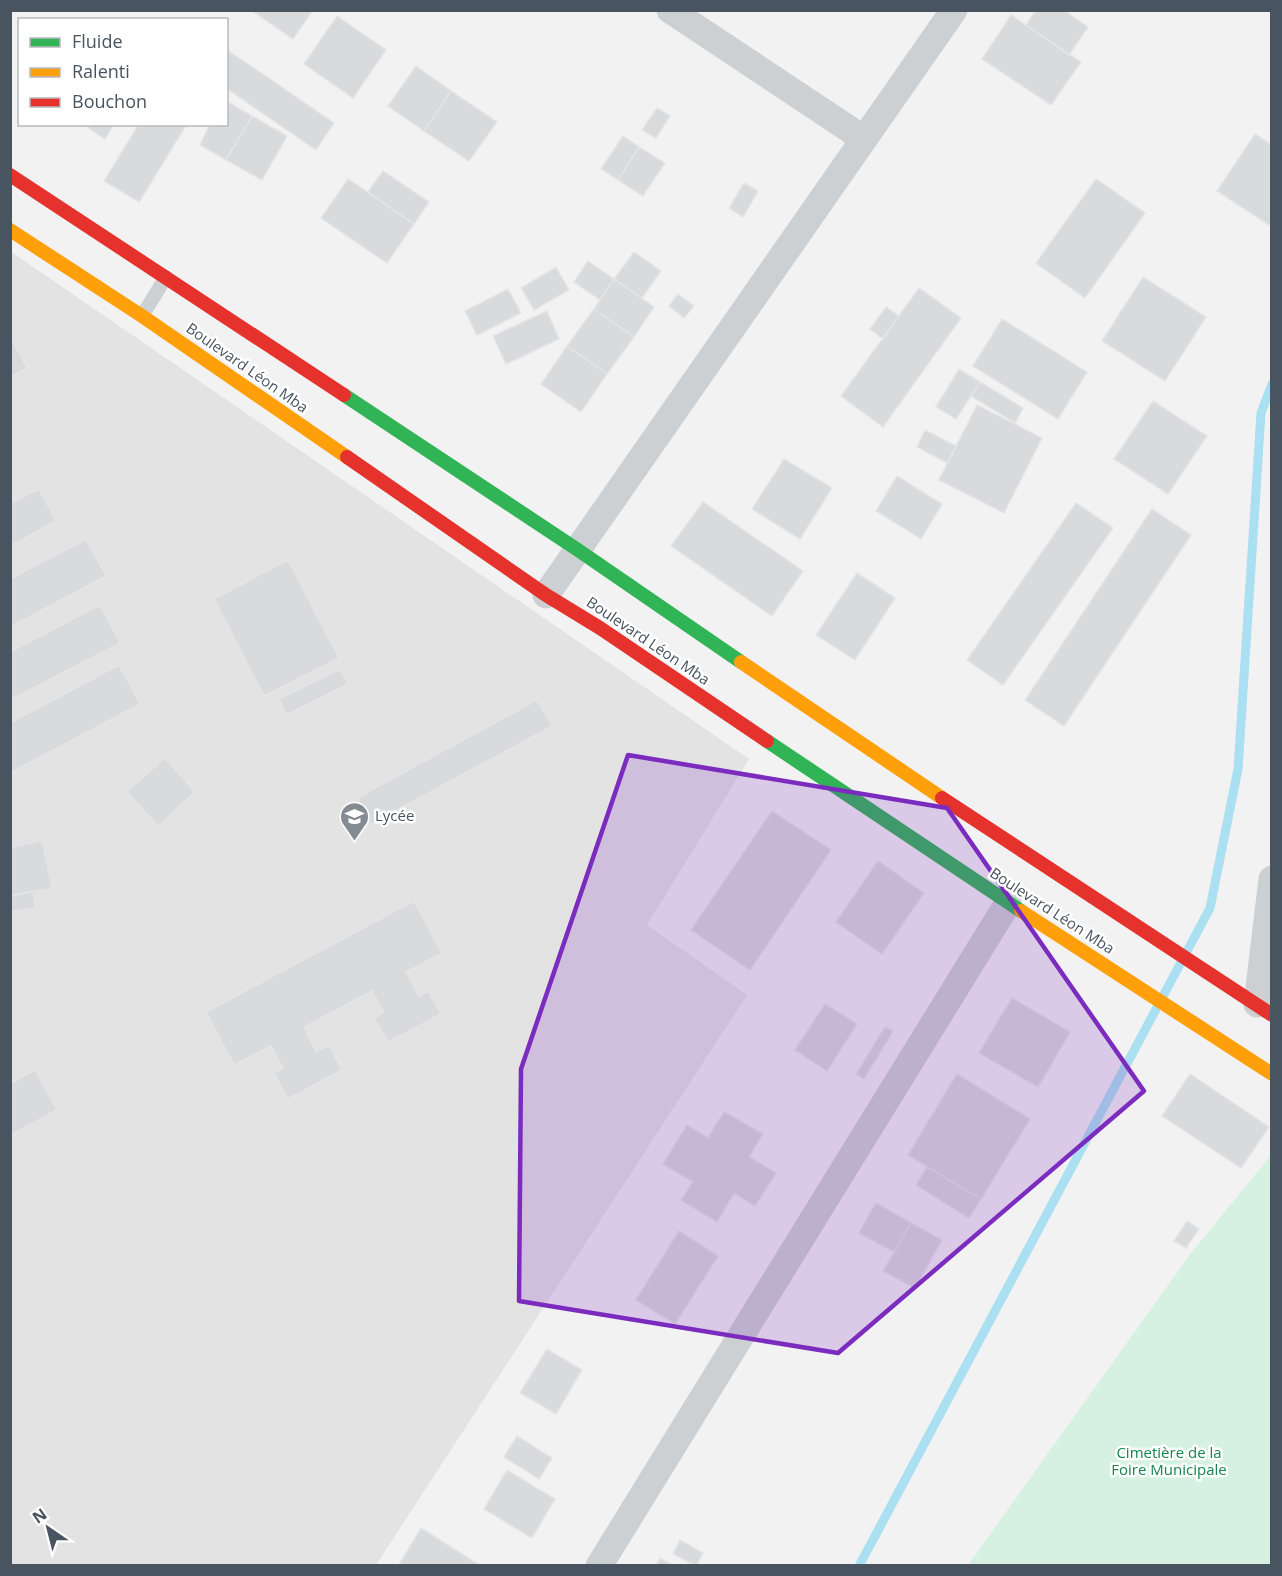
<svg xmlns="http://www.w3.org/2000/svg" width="1282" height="1576" viewBox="0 0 1282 1576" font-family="'Open Sans',sans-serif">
  <rect width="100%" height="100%" fill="#f2f2f2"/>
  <path fill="#e4e3e4" d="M10,251l739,508 -102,166 100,70 -371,570h-365z"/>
  <path fill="#d6f1e2" d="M1271,1155v410h-303l220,-308z"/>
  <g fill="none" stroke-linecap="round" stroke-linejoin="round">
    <path stroke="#aae0f1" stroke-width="9" d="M859,1566l351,-658 28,-139 23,-356 11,-29"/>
  </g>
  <path fill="#d9dadc" stroke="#e4e4e5" stroke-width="1.5" d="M251,10h62l-20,29z
    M1036,10h28l24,17 -19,28 -43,-30z
    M1011,15l70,47 -30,43 -69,-46z
    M337,16l49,34 -33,48 -49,-34z
    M226,49l108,74 -18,27 -90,-62z
    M416,66l35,25 -27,40 -36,-25z
    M451,91l46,31 -28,39 -45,-30z
    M226,101l26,15 -26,44 -26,-15 10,-21h16z
    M657,108l13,8 -14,22 -14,-8z
    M252,116l35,20 -25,44 -36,-20z
    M83,124h31l-9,15z
    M139,124h48l-48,78 -35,-21z
    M1255,134l17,11v82l-55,-36z
    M623,136l16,11 -21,33 -17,-11z
    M639,147l26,16 -22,33 -25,-16z
    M383,171l46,31 -15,22 -46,-32z
    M348,179l66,45 -27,39 -66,-45z
    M1096,179l49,34 -60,85 -49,-35z
    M744,183l14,8 -15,26 -14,-9z
    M634,252l27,19 -19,27 -28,-19z
    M588,261l26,18 -14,21 -26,-18z
    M556,267l13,23 -35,20 -13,-22z
    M1143,277l63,40 -41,64 -63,-40z
    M614,279l40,28 -20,30 -40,-28z
    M919,288l42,30 -78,109 -42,-31z
    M508,289l13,24 -44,22 -12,-24z
    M678,294l16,12 -10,12 -15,-12z
    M886,307l13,9 -16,23 -13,-10z
    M594,309l40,28 -27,37 -40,-28z
    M547,311l12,28 -53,25 -13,-28z
    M1002,319l85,53 -29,47 -85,-53z
    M10,336l17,32 -17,9z
    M567,346l40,28 -26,38 -40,-28z
    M959,369l21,13 -24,37 -20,-12z
    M980,382l43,26 -8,15 -44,-27z
    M1153,401l54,35 -39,58 -54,-35z
    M977,405l65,33 -38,75 -65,-33z
    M925,430l31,16 -9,17 -30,-16z
    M784,459l48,29 -32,51 -48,-30z
    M897,476l45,28 -21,35 -45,-28z
    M39,489l17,32 -46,25v-42z
    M703,502l100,69 -31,45 -101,-70z
    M1076,503l37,25 -110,157 -36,-25z
    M1152,509l39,26 -127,191 -39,-26z
    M86,539l20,37 -96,51v-48z
    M288,560l51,98 -75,38 -50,-97z
    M857,573l38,25 -40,62 -39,-25z
    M100,605l20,38 -110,57v-48z
    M119,665l21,39 -130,69v-50z
    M340,669l8,15 -62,31 -7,-16z
    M537,700l15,26 -181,98 -14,-26z
    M165,758l30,34 -37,34 -31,-34z
    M772,811l59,39 -81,120 -59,-40z
    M42,841l10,47 -42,8v-49z
    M878,861l46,32 -42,61 -46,-32z
    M33,891l3,16 -26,5v-16z
    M414,901l28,52 -36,19 13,24 9,-5 13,23 -53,28 -14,-24 10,-6 -12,-21 -68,36 12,25 13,-7 13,25 -54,29 -14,-26 9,-5 -12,-22 -37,19 -28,-53z
    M1012,998l58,34 -32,55 -59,-34z
    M825,1004l32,20 -30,47 -32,-21z
    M885,1027l8,4 -29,48 -8,-5z
    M35,1070l22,40 -47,25v-51z
    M957,1074l73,45 -49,80 -73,-44z
    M1190,1074l79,53 -28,41 -79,-52z
    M724,1112l39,22 -14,23 27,16 -21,33 -21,-13 -17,29 -36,-22 12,-18 -30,-18 24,-39 21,13z
    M927,1167l54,32 -12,19 -53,-33z
    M876,1203l35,20 -17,29 -35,-19z
    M1187,1221l12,8 -13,19 -12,-7z
    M911,1223l31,17 -27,48 -32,-17z
    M679,1231l39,25 -43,68 -39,-24z
    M547,1349l35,21 -26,44 -36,-21z
    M517,1436l35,22 -13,21 -35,-22z
    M507,1470l48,29 -23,39 -48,-29z
    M421,1528l60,38h-83z
    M680,1540l23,13 -7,13 -23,-12z
    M660,1558l14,8h-18z"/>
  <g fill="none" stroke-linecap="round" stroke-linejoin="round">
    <path stroke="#cdd0d3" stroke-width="14" d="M142,316l24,-39"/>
    <path stroke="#cdd0d3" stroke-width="27" d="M670,10l194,129
      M546,595l408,-585
      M1257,1004l15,-125
      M599,1566l409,-663"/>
    <path stroke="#30b455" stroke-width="14" d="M344,395l234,155 163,112
      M767,741l254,170"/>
    <path stroke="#ff9f0a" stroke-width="14" d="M10,230l132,86 205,141
      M741,662l201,136
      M1021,911l251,163"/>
    <path stroke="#e5322d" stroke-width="14" d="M10,175l334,220
      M347,457l199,138 54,33 167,113
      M942,798l330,217"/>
  </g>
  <path fill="#7b2cbf" fill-opacity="0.2" stroke="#7b2cbf" stroke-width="4.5" stroke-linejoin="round" d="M628,755l319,53 197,283 -306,262 -319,-52 2,-232z"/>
  <defs>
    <symbol id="school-pin" viewBox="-11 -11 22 30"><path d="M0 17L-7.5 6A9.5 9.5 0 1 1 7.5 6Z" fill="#848b92" stroke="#fff"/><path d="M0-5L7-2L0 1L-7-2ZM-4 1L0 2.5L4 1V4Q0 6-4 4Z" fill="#fff"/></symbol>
  </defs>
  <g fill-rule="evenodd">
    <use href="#school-pin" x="338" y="800" width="33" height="45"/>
  </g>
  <g text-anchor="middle" stroke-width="5" stroke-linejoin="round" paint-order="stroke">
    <g font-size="15" fill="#48545f" stroke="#fff">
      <text transform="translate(247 368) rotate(35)" y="5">Boulevard Léon Mba</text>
      <text transform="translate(648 641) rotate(34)" y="5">Boulevard Léon Mba</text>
      <text transform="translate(1052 911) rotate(33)" y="5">Boulevard Léon Mba</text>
    </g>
    <g font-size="15" fill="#48545f" stroke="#fff" text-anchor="start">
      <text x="375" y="821">Lycée</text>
    </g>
    <g font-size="15" fill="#14854f" stroke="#fff">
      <text x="1169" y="1458">Cimetière de la<tspan x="1169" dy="17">Foire Municipale</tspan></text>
    </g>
  </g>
  <rect width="1282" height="1576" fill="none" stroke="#48545f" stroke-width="24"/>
  <rect x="18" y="18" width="210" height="108" fill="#ffffff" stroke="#b6bbbf" stroke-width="1.5"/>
  <rect x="30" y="38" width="30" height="9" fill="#30b455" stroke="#b6bbbf" stroke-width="1.5"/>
  <text x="72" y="48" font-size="18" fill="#48545f">Fluide</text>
  <rect x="30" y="68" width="30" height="9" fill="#ff9f0a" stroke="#b6bbbf" stroke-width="1.5"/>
  <text x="72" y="78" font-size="18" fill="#48545f">Ralenti</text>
  <rect x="30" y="98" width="30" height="9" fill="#e5322d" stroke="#b6bbbf" stroke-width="1.5"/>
  <text x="72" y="108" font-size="18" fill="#48545f">Bouchon</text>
  <g transform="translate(48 1528) rotate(325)" stroke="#ffffff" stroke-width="4.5" paint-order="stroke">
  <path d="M0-4.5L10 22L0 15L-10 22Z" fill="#48545f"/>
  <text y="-9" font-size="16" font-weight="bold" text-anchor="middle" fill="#48545f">N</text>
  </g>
</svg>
